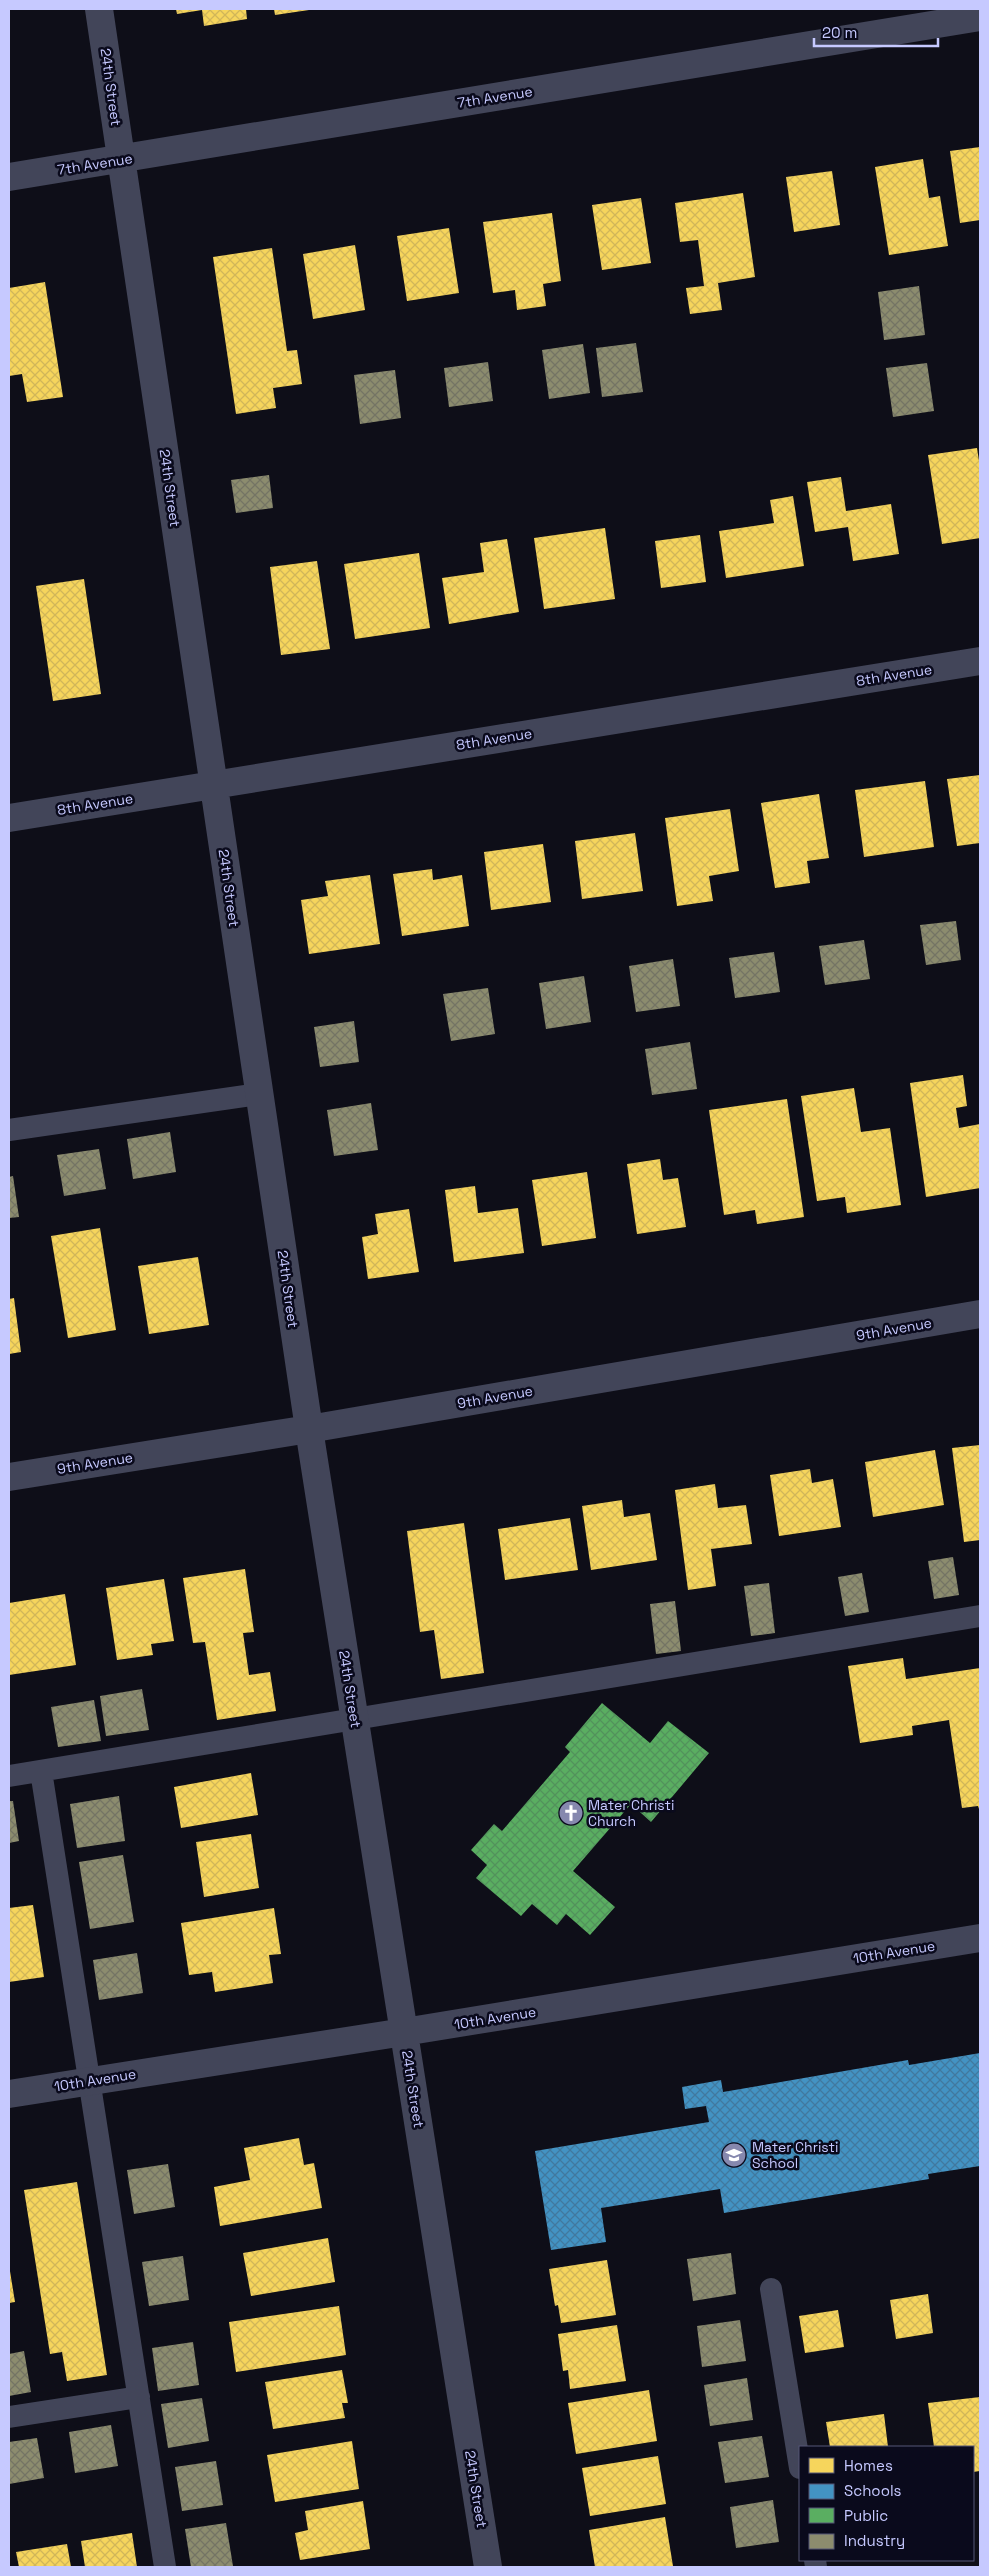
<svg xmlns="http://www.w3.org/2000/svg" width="989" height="2576" viewBox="0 0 989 2576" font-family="'Space Grotesk',sans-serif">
  <defs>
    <pattern id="homes-cross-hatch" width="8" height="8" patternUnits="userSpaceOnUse" patternTransform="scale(1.25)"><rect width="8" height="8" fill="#f6d55c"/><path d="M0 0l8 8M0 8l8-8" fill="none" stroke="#d1b659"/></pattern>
    <pattern id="schools-cross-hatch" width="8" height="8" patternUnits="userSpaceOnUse" patternTransform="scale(1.25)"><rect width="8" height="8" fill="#4393c3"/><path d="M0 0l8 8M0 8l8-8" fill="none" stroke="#41799f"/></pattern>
    <pattern id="public-cross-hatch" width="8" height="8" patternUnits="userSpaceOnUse" patternTransform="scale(1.25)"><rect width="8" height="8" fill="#5aae61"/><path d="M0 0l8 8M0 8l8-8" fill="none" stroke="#52925c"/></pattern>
    <pattern id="industry-cross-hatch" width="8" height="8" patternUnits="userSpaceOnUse" patternTransform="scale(1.25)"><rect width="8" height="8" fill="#8c8c6e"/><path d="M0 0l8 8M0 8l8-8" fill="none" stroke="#747464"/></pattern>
  </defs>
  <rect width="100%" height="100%" fill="#0e0e18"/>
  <path fill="url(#homes-cross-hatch)" d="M176,9h70l1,10 -43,7 -2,-16 -25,4z
    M274,9h35v1l-34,5z
    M980,147v73l-20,3 -10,-72z
    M923,159l6,39 11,-2 8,50 -59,9 -14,-88z
    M832,171l8,54 -46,7 -8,-55z
    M743,193l12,84 -37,6 4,27 -32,4 -4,-26 18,-2 -6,-46 -18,2 -5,-39z
    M641,198l10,65 -49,7 -10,-65z
    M552,213l9,68 -18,3 3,22 -29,4 -2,-20 -22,3 -10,-71z
    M449,228l10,65 -52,8 -10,-65z
    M355,245l10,65 -52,9 -10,-65z
    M272,248l15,103 10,-1 5,34 -29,4 3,20 -40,6 -23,-157z
    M45,282l18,115 -36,5 -5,-28 -13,2v-88z
    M977,448l3,19v71l-38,6 -14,-89z
    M841,477l5,34 45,-7 8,50 -46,7 -5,-34 -33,5 -8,-50z
    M793,496l11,70 -78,12 -7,-47 55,-8 -4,-23z
    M605,528l10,71 -71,10 -10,-71z
    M700,535l6,47 -45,6 -6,-47z
    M507,539l12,73 -70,12 -7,-46 42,-6 -4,-29z
    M419,553l11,75 -75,11 -11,-75z
    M317,561l13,88 -49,6 -11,-88z
    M84,579l17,115 -48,7 -17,-115z
    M980,775v68l-23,3 -10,-67z
    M925,781l9,66 -70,10 -9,-67z
    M819,794l10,64 -22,3 3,22 -35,5 -14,-85z
    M730,809l9,62 -30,5 4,25 -36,5 -12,-88z
    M635,833l8,58 -61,8 -7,-58z
    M543,844l8,58 -60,8 -7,-58z
    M432,869l1,11 29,-5 7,51 -67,10 -9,-62z
    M370,875l10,69 -71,10 -8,-54 27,-4 -3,-15z
    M963,1075l4,31 -11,2 3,20 21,-4v64l-54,9 -16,-114z
    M854,1088l7,44 29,-4 11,77 -54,8 -2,-16 -28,4 -16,-105z
    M787,1099l17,118 -47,7 -2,-14 -31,5 -15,-105z
    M660,1159l3,21 15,-2 8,49 -49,7 -10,-70z
    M587,1172l9,66 -54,8 -10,-66z
    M475,1186l3,27 40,-5 6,45 -70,9 -9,-72z
    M409,1209l10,63 -51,7 -6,-42 16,-3 -3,-20z
    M100,1228l16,102 -48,8 -17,-102z
    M198,1257l11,68 -60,9 -11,-68z
    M14,1298l7,54 -12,2v-55z
    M980,1445v95l-16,2 -12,-94z
    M935,1450l9,55 -71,12 -8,-55z
    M810,1469l2,14 21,-4 8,48 -62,9 -9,-61z
    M715,1484l3,24 28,-3 6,39 -41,5 5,37 -28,4 -13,-100z
    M622,1500l2,17 26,-4 7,47 -66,10 -9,-64z
    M570,1518l8,52 -73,10 -7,-51z
    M464,1523l20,150 -43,6 -7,-49 -14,2 -13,-101z
    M245,1569l9,63 -11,1 6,42 21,-3 6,39 -59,9 -12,-78 -12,1 -10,-65z
    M164,1579l10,62 -23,3 2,11 -36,5 -11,-72z
    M65,1594l11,71 -67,10v-72z
    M903,1658l3,21 74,-11v144l-2,-6 -16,2 -13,-88 -37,6 1,9 -53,8 -12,-77z
    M251,1773l7,42 -77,13 -7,-41z
    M251,1834l8,54 -55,9 -8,-55z
    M33,1905l11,72 -35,5v-74z
    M274,1908l7,46 -12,1 4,28 -58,9 -3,-20 -23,3 -8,-52z
    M299,2138l5,27 10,-2 8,45 -102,18 -6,-39 36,-7 -6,-32z
    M77,2182l30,193 -40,6 -5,-29 -12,2 -26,-164z
    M328,2238l7,44 -84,14 -8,-43z
    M607,2260l9,55 -55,8 -3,-18 -3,1 -6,-37z
    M9,2265l6,37 -6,1z
    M928,2294l5,39 -37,6 -6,-39z
    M339,2306l7,49 -110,17 -7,-50z
    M838,2310l6,37 -39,6 -6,-37z
    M617,2325l9,56 -56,8 -2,-19 -5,1 -5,-37z
    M342,2370l6,33h-6l3,15 -72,11 -8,-47z
    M649,2390l8,51 -81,13 -8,-51z
    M980,2397v74l-7,1v-25h-39l-6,-44z
    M884,2414l4,33h-58l-4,-25z
    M352,2441l7,48 -84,13 -8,-47z
    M658,2456l8,48 -76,12 -8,-48z
    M363,2501l7,48 -70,11 -5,-27 13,-3 -3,-19z
    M665,2517l8,49 -78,1 -6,-37z
    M132,2533l5,34h-52l-4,-26z
    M67,2544l4,23h-52l-3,-15z"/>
  <path fill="url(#schools-cross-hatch)" d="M980,2053v113l-52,8 1,5 -205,34 -4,-24 -119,19 5,34 -55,8 -16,-99 174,-29 -3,-16 -21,3 -3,-22 39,-7 2,12 185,-32 1,5z"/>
  <path fill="url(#public-cross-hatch)" d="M602,1703l48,40 18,-22 41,32 -58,69 -20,-18 -58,67 42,36 -25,28 -24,-21 -9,11 -25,-21 -11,12 -45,-38 11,-13 -16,-15 23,-26 8,7 68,-79 -5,-5z"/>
  <path fill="url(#industry-cross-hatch)" d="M919,286l6,49 -41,5 -6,-48z
    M636,343l7,49 -41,5 -6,-49z
    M583,344l7,49 -41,6 -7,-49z
    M488,362l5,39 -44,6 -5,-39z
    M927,363l7,48 -41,6 -7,-49z
    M395,370l6,48 -41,6 -6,-49z
    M269,475l4,33 -37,5 -5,-33z
    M956,921l5,39 -35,5 -6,-40z
    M864,940l6,39 -45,6 -6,-39z
    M774,952l6,40 -45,6 -6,-40z
    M673,959l7,47 -44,6 -7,-46z
    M584,976l7,46 -45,7 -7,-46z
    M488,988l7,46 -44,7 -8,-47z
    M354,1021l5,41 -39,5 -6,-40z
    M690,1042l7,47 -45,6 -7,-46z
    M371,1103l7,47 -44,6 -7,-46z
    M170,1132l6,40 -43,7 -6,-40z
    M99,1149l7,40 -42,7 -7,-41z
    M13,1176l6,41 -10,1v-41z
    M953,1557l6,38 -25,4 -6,-38z
    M862,1573l7,39 -24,4 -7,-39z
    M769,1583l6,50 -24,3 -7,-50z
    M675,1601l6,50 -25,3 -6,-50z
    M142,1689l7,41 -43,6 -6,-40z
    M94,1700l7,41 -43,6 -7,-40z
    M119,1796l6,45 -48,7 -7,-44z
    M9,1801h4l6,40 -10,2z
    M123,1855l11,67 -44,7 -11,-67z
    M137,1953l6,40 -44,7 -6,-40z
    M168,2164l7,43 -41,7 -7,-44z
    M731,2253l5,41 -43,7 -6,-42z
    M183,2256l6,44 -40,6 -7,-44z
    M740,2320l6,41 -44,6 -5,-41z
    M193,2342l6,43 -41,6 -6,-43z
    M24,2351l7,41 -22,4v-42z
    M747,2378l6,42 -43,6 -6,-41z
    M202,2398l7,43 -41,7 -7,-44z
    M111,2425l7,41 -43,7 -6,-41z
    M762,2436l7,41 -44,6 -7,-41z
    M37,2438l7,40 -35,6v-42z
    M216,2461l7,44 -41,6 -7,-44z
    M773,2500l6,42 -43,6 -6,-41z
    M226,2523l7,43 -42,1 -6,-38z"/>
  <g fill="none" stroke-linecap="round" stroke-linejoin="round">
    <path stroke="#424559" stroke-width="22" d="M9,1130l250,-36
      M41,1771l124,796
      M9,1776l971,-160
      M771,2289l29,179
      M9,2417l130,-20
      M815,2560l1,7"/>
    <path stroke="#424559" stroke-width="28" d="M99,9l210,1420 179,1138
      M9,177l971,-160
      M9,818l971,-157
      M9,1477l300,-48 671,-115
      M9,2094l395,-62 576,-94"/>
  </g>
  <defs>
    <symbol id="church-disc" viewBox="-11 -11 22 22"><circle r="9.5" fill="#8688ae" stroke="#0a0a1c"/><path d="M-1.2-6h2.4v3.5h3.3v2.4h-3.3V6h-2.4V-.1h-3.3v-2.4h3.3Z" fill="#fff"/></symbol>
    <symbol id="school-disc" viewBox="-11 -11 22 22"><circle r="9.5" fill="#8688ae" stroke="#0a0a1c"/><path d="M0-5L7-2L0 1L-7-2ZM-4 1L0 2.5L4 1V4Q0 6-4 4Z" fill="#fff"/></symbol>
  </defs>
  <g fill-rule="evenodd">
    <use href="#church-disc" x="557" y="1799" width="28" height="28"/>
    <use href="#school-disc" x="720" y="2141" width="28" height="28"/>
  </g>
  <g text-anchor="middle" stroke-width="5" stroke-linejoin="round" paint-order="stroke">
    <g font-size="14" fill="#c6c9ff" stroke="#0a0a1c">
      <text transform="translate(111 87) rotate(82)" y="5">24th Street</text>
      <text transform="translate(495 97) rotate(-9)" y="5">7th Avenue</text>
      <text transform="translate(95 164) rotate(-9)" y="5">7th Avenue</text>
      <text transform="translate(170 488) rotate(82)" y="5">24th Street</text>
      <text transform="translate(894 675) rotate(-9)" y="5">8th Avenue</text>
      <text transform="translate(494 739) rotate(-9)" y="5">8th Avenue</text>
      <text transform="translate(95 804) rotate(-9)" y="5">8th Avenue</text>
      <text transform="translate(229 888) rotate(82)" y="5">24th Street</text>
      <text transform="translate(288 1289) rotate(82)" y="5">24th Street</text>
      <text transform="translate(894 1329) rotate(-10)" y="5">9th Avenue</text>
      <text transform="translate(495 1397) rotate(-10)" y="5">9th Avenue</text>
      <text transform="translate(95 1463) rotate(-9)" y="5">9th Avenue</text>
      <text transform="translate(350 1689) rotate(81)" y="5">24th Street</text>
      <text transform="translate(894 1952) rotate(-9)" y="5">10th Avenue</text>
      <text transform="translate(495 2018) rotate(-9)" y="5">10th Avenue</text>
      <text transform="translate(95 2080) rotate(-9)" y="5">10th Avenue</text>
      <text transform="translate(413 2089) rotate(81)" y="5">24th Street</text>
      <text transform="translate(476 2489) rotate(81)" y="5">24th Street</text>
    </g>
    <g font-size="14" fill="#c6c9ff" stroke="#0a0a1c" text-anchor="start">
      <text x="588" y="1810">Mater Christi<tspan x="588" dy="16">Church</tspan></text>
      <text x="752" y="2152">Mater Christi<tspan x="752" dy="16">School</tspan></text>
    </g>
  </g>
  <rect width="989" height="2576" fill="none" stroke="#c6c9ff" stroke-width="20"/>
  <rect x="799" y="2446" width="175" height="115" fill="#0a0a1c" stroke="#555677"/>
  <rect x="809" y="2458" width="25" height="15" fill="#f6d55c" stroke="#555677"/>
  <text x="844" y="2471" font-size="15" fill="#c6c9ff">Homes</text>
  <rect x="809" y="2484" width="25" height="15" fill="#4393c3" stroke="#555677"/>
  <text x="844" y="2496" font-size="15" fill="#c6c9ff">Schools</text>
  <rect x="809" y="2508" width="25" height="15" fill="#5aae61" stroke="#555677"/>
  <text x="844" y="2521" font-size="15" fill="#c6c9ff">Public</text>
  <rect x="809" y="2534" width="25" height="15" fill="#8c8c6e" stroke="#555677"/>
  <text x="844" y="2546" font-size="15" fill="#c6c9ff">Industry</text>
  <path d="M814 38v8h124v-8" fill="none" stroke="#c6c9ff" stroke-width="2.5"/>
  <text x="822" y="38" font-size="15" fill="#c6c9ff" stroke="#0a0a1c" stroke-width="4" paint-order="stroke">20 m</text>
</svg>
